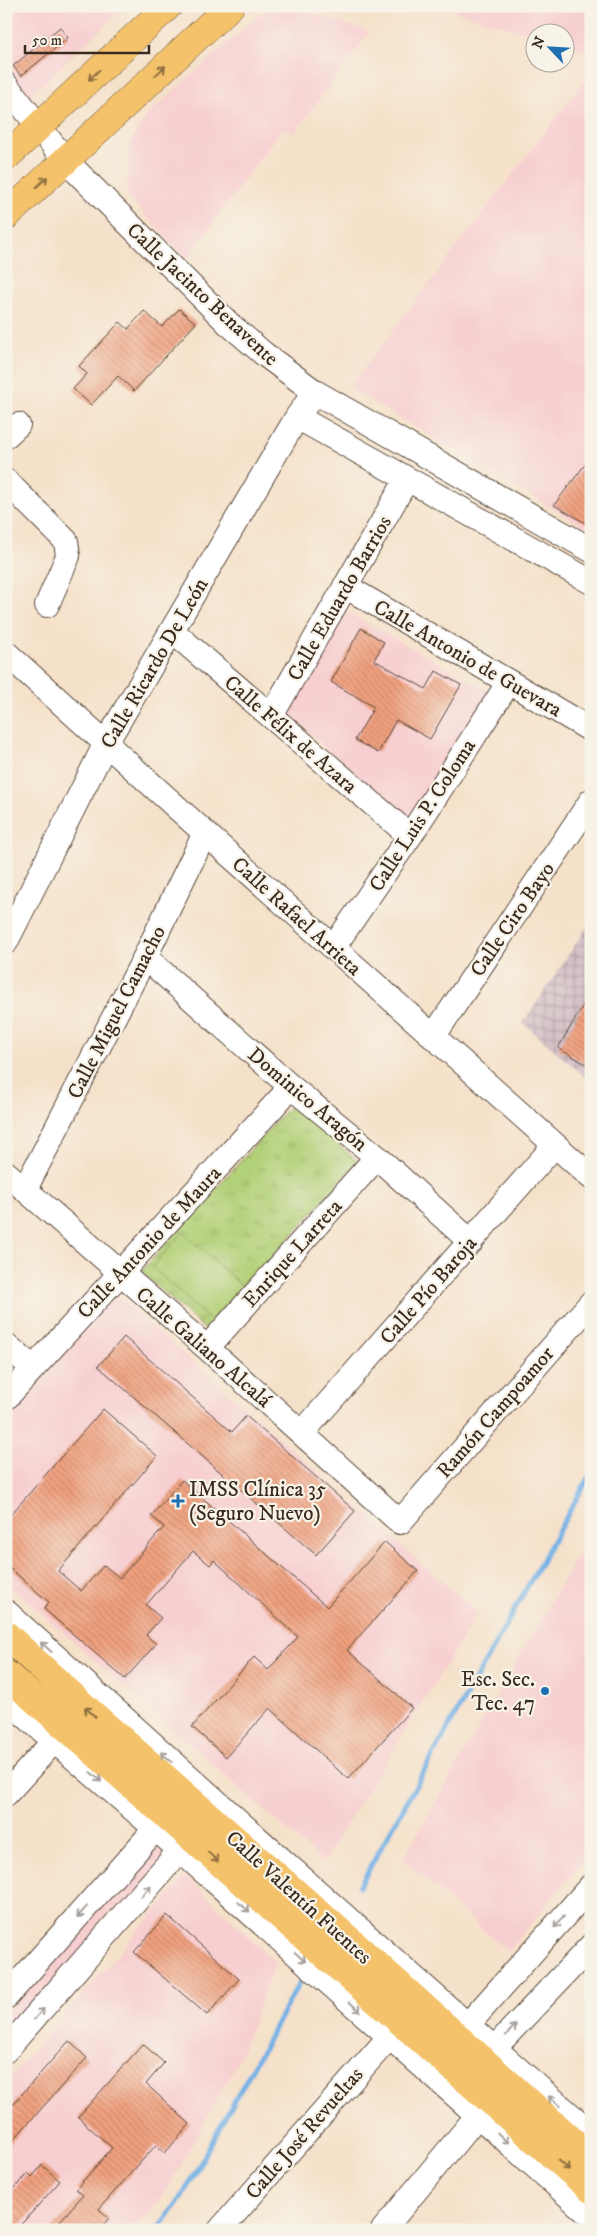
<svg xmlns="http://www.w3.org/2000/svg" width="597" height="2236" viewBox="0 0 597 2236" font-family="'IM FELL DW Pica',serif">
  <defs>
    <pattern id="industrial-grid" width="8" height="8" patternUnits="userSpaceOnUse" patternTransform="scale(1.25)"><rect width="8" height="8" fill="#d2bdc5"/><path d="M0 4h8M4 0v8" fill="none" stroke="#ac9a9f"/></pattern>
    <pattern id="grass-tufts" width="24" height="20" patternUnits="userSpaceOnUse" patternTransform="scale(1.25)"><rect width="24" height="20" fill="#b2d077"/><path d="M3 7l-1-3M5 7V3M7 7l1-3M15 17l-1-3M17 17v-4M19 17l1-3" fill="none" stroke="#9ab366"/></pattern>
    <pattern id="building-back-hatch" width="6" height="6" patternUnits="userSpaceOnUse" patternTransform="scale(1.25)"><rect width="6" height="6" fill="#f1a17f"/><path d="M-1 5l2 2M0 0l6 6M5-1l2 2" fill="none" stroke="#c48367"/></pattern>
  </defs>
  <rect width="100%" height="100%" fill="#f7f3e8"/>
  <filter id="ink" filterUnits="userSpaceOnUse"><feTurbulence type="fractalNoise" baseFrequency=".02" numOctaves="2"/><feDisplacementMap in="SourceGraphic" scale="10" xChannelSelector="R" yChannelSelector="G"/><feConvolveMatrix kernelMatrix="1 2 1 2 8 2 1 2 1" color-interpolation-filters="sRGB"/></filter>
  <filter id="wash" filterUnits="userSpaceOnUse"><feTurbulence type="fractalNoise" baseFrequency=".0096" numOctaves="4" result="noise"/><feDisplacementMap in="SourceGraphic" scale="20" xChannelSelector="R" yChannelSelector="G"/><feGaussianBlur stdDeviation="1.12" result="paint"/><feColorMatrix in="noise" values="0 0 0 0 0 0 0 0 0 0 0 0 0 0 0 0 0 1.4 0 .05"/><feComposite in="paint" operator="in"/></filter>
  <g filter="url(#wash)">
    <rect width="100%" height="100%" fill="#f5e1c9"/>
    <path fill="#f7cfd0" d="M6,6h120l-120,112z
      M269,6h21l80,26 -76,101 -12,-5 -95,131 -60,-63 3,-53 18,-29z
      M437,6h154v46l-26,-8 -1,-12h-30v3z
      M591,72v459l-242,-143z
      M346,612l147,81 -85,127 -120,-105z
      M114,1293l364,320 -155,249 -317,-280v-162z
      M591,1532v318l-83,102 -105,-93z
      M156,1845l13,12 -163,182v-27z
      M186,1876l89,86 -36,97 -69,126 -34,45h-130v-148z"/>
    <path fill="url(#industrial-grid)" d="M591,921v161l-68,-59z"/>
    <path fill="url(#grass-tufts)" stroke="#767d4a" d="M293,1103l65,59 -152,168 -65,-58z"/>
    <path fill="#b2d077" stroke="#767d4a" d="M183,1232l59,54 -31,35 -59,-54z"/>
    <g fill="none" stroke-linecap="round" stroke-linejoin="round">
      <path stroke="#73b1e6" stroke-width="5" d="M359,1887l232,-414
        M158,2230l25,-35 116,-212"/>
    </g>
    <g id="blocks">
      <path fill="url(#building-back-hatch)" d="M60,27l8,11 -47,38 -8,-10z
        M179,309l17,14 -62,68 -16,-15 -27,29 -18,-16 14,-15 -8,-8 41,-44 8,7 16,-18 18,16z
        M591,457v69l-37,-21z
        M361,628l23,14 -10,18 52,29 10,-18 25,14 -31,54 -34,-19 -18,33 -23,-13 19,-33 -43,-25z
        M591,992v75l-33,-19z
        M124,1337l108,95 14,-16 109,95 -39,44 -218,-189z
        M103,1409l54,47 -99,115 23,20 23,-26 16,13 44,-51 -13,-11 31,-36 145,127 58,-65 33,29 -71,79 65,58 -64,71 -78,-71 -44,49 -34,-30 62,-70 14,13 30,-33 -84,-77 -4,5 -17,-14 -47,54 15,13 -15,17 10,9 -31,35 -81,-70 5,-7 -43,-37v-45z
        M167,1915l72,64 -32,36 -73,-63z
        M69,2041l18,17 -81,90v-36z
        M143,2044l21,19 -18,21 44,40 -25,29 -9,-8 -57,64 10,9 -10,12h-47l31,-35 -7,-6 36,-41 -34,-31z
        M42,2165l18,16 -44,49h-10v-32l22,-25 4,4z"/>
    </g>
  </g>
  <g filter="url(#ink)">
    <use href="#blocks" fill-opacity="0" stroke="#574538" stroke-width="1"/>
    <g fill="none" stroke-linecap="round" stroke-linejoin="round">
      <defs>
        <path id="minor" d="M6,85l59,75 164,164 35,30 51,38 276,158
          M297,417l294,165
          M6,436l12,-11
          M6,481l60,60 2,15 -21,49
          M345,586l246,144
          M172,631l238,205
          M6,653l199,180 386,344
          M271,716l136,-237
          M6,942l100,-199 191,-326 18,-25
          M333,948l77,-112 99,-154
          M145,957l146,130 86,70 94,85
          M433,1037l158,-236
          M6,1173l201,175 193,174 191,-219
          M25,1189l120,-232 60,-124
          M6,1345l27,23
          M207,1348l170,-191
          M6,1398l285,-311
          M302,1433l252,-287
          M6,1612c194,175 388,350 585,521
          M6,1699l150,130 435,387
          M6,1794l48,-53
          M6,1997l160,-180
          M456,2038l135,-152
          M6,2050l183,-210
          M484,2059l107,-113
          M220,2230l179,-204
          M383,2230l95,-115"/>
        <path id="major" d="M6,157l162,-151
          M6,216l224,-210
          M6,1635l85,78 257,226 243,219
          M6,1674l585,515"/>
      </defs>
      <use href="#minor" stroke="#574538" stroke-width="26"/>
      <use href="#major" stroke="#574538" stroke-width="29"/>
      <use href="#minor" stroke="#fff" stroke-width="24"/>
      <use href="#major" stroke="#f3c26a" stroke-width="28"/>
    </g>
    <defs><path id="oneway-shaft" d="M-6 0H5M1.5-3L5.5 0L1.5 3" fill="none" stroke-width="1.6" stroke-linecap="round" stroke-linejoin="round" transform="scale(1.25)"/></defs>
    <g stroke="#8e6e40">
      <use href="#oneway-shaft" transform="translate(160 71) rotate(-43)"/>
      <use href="#oneway-shaft" transform="translate(94 75) rotate(137)"/>
      <use href="#oneway-shaft" transform="translate(42 182) rotate(-43)"/>
      <use href="#oneway-shaft" transform="translate(90 1712) rotate(-138)"/>
      <use href="#oneway-shaft" transform="translate(213 1857) rotate(43)"/>
      <use href="#oneway-shaft" transform="translate(564 2165) rotate(42)"/>
    </g>
    <g stroke="#a79f9a">
      <use href="#oneway-shaft" transform="translate(46 1647) rotate(-138)"/>
      <use href="#oneway-shaft" transform="translate(166 1757) rotate(-138)"/>
      <use href="#oneway-shaft" transform="translate(96 1777) rotate(41)"/>
      <use href="#oneway-shaft" transform="translate(146 1891) rotate(-49)"/>
      <use href="#oneway-shaft" transform="translate(244 1907) rotate(40)"/>
      <use href="#oneway-shaft" transform="translate(82 1912) rotate(132)"/>
      <use href="#oneway-shaft" transform="translate(559 1922) rotate(131)"/>
      <use href="#oneway-shaft" transform="translate(300 1957) rotate(43)"/>
      <use href="#oneway-shaft" transform="translate(355 2007) rotate(42)"/>
      <use href="#oneway-shaft" transform="translate(39 2014) rotate(-48)"/>
      <use href="#oneway-shaft" transform="translate(511 2030) rotate(-47)"/>
      <use href="#oneway-shaft" transform="translate(554 2101) rotate(-139)"/>
      <use href="#oneway-shaft" transform="translate(503 2138) rotate(42)"/>
    </g>
  </g>
  <g fill="#1f6fb2" stroke="#f7f3e8" stroke-width="2">
    <path d="M175.5 1493.5h5v5h5v5h-5v5h-5v-5h-5v-5h5z"/>
    <circle cx="545" cy="1691" r="5"/>
  </g>
  <g text-anchor="middle" stroke-width="4.5" stroke-linejoin="round" paint-order="stroke">
    <g font-size="21" fill="#3b2a1e" stroke="#f7f3e8">
      <text transform="translate(203 294) rotate(43)" y="7">Calle Jacinto Benavente</text>
      <text transform="translate(339 598) rotate(-60)" y="7">Calle Eduardo Barrios</text>
      <text transform="translate(468 658) rotate(30)" y="7">Calle Antonio de Guevara</text>
      <text transform="translate(154 663) rotate(-60)" y="7">Calle Ricardo De León</text>
      <text transform="translate(291 734) rotate(41)" y="7">Calle Félix de Azara</text>
      <text transform="translate(422 815) rotate(-57)" y="7">Calle Luis P. Coloma</text>
      <text transform="translate(297 916) rotate(42)" y="7">Calle Rafael Arrieta</text>
      <text transform="translate(512 919) rotate(-56)" y="7">Calle Ciro Bayo</text>
      <text transform="translate(116 1012) rotate(-63)" y="7">Calle Miguel Camacho</text>
      <text transform="translate(308 1099) rotate(40)" y="7">Dominico Aragón</text>
      <text transform="translate(149 1242) rotate(-47)" y="7">Calle Antonio de Maura</text>
      <text transform="translate(292 1253) rotate(-48)" y="7">Enrique Larreta</text>
      <text transform="translate(428 1290) rotate(-49)" y="7">Calle Pío Baroja</text>
      <text transform="translate(204 1347) rotate(41)" y="7">Calle Galiano Alcalá</text>
      <text transform="translate(495 1412) rotate(-49)" y="7">Ramón Campoamor</text>
      <text transform="translate(299 1897) rotate(42)" y="7">Calle Valentín Fuentes</text>
      <text transform="translate(304 2133) rotate(-49)" y="7">Calle José Revueltas</text>
    </g>
    <g font-size="21" fill="#3b2a1e" stroke="#f7f3e8" text-anchor="start">
      <text x="189" y="1496">IMSS Clínica 35<tspan x="189" dy="24">(Seguro Nuevo)</tspan></text>
      <text x="535" y="1686" text-anchor="end">Esc. Sec.<tspan x="535" dy="24">Tec. 47</tspan></text>
    </g>
  </g>
  <rect width="597" height="2236" fill="none" stroke="#f7f3e8" stroke-width="25"/>
  <g transform="translate(550 48) rotate(295)"><circle r="24" fill="#f7f3e8" stroke="#aca397"/>
  <path d="M0-4L9 19L0 12L-9 19Z" fill="#1f6fb2"/>
  <text y="-8" font-size="14" font-weight="bold" text-anchor="middle" fill="#3b2a1e">N</text>
  </g>
  <path d="M25 45v8h124v-8" fill="none" stroke="#3b2a1e" stroke-width="2.5"/>
  <text x="32" y="45" font-size="15" fill="#3b2a1e" stroke="#f7f3e8" stroke-width="4" paint-order="stroke">50 m</text>
</svg>
